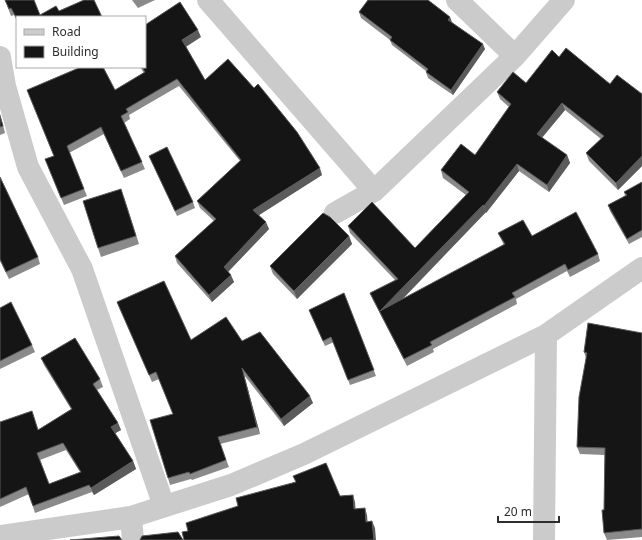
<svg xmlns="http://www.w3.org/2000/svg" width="642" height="540" viewBox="0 0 642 540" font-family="'Noto Sans',sans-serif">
  <rect width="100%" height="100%" fill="#fff"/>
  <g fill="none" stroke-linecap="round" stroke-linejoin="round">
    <path stroke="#cbcbcb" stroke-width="22" d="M208,0l166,191
      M457,0l58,56
      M0,57l5,29 23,81 54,102 82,237
      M335,213l39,-22 141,-135 49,-56
      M131,517l2,23
      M0,536l131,-19 100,-32 73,-31 242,-119 96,-67
      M544,540l2,-205"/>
  </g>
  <path fill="#8a8a8a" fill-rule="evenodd" d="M5,0l35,15 19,-4 43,6h-85v4l-3,-6 -3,1z
    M132,0h23l-17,8z
    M359,12l91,5 2,5 33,27 -32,46 -25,-17 -2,-6v-1l-34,-26 -2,-5 -29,-22z
    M201,37l-15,10 19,33 117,95 -63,40 10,14 -41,43 6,10 -22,20 -35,-39 -2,-7 39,-35 -14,-13 -3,-7 43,-40 -61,-75 -50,29 1,4 -6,4 21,46 -21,9 -20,-44 -35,19 18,43 -23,9 -19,-46 9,-3 -27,-66h88l29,-17 -4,-6h5z
    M559,57l51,27 32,10v72l-24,24 -29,-29 -3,-8 15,-14 -36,-29 -23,28 25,17 3,8 -21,29 -30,-21 -33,42v-1l-85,89 103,-56 -6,-12 34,3 66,18 2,7 -30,16 -3,-6 -51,28 1,5 -84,45 1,3 -27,14 -34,-66 -3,-7 25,-13 -45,-47 -2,-7 67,22 51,-53 -23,-17 -2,-8 34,-15 34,-48 -9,-8 -3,-7 29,-9z
    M0,114l5,19 -5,2z
    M149,156l44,46 2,6 -18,8z
    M0,177l38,80 2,7 -31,15 -9,-18z
    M642,182v55l-13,7 -19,-33 -2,-6 17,-9 -1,-4z
    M124,197l15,47 -38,13 -3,-9z
    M349,236l3,8 -55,55 -24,-25 -3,-8z
    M344,293l32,83 -26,9 -16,-43 -9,4 -16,-36z
    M117,302l74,38 51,1 71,62 -29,23 -40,-51 16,59 -40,10 9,23 -37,13 -1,-1 -21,6 -2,-7 5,-64 -14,-35 -7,3z
    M0,308l32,37 3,7 -35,17z
    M642,333v204l-35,3 -3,-7v-23l1,-55 -25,-1 -3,-7 9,-89 -2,-6z
    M41,358l59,21 3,8 -6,3 21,33 3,7 -6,3 18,28 3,8 -42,26 -2,-3 -57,21 -6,-19 -29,13v-85l38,8 33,-21 -27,-44zM66,450l14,22 -31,12 -9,-24z"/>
  <path fill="#5b5b5b" d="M450,17l2,6 -4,-3z
    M198,30l3,7 -16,10 -3,-7z
    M483,44l2,5 -32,46 -2,-5z
    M562,103l3,7 -26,31 -2,-7z
    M0,114l5,19 -5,-17z
    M567,155l3,8 -21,29 -2,-7z
    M642,156v10l-24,24 -2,-7z
    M517,164l2,7 -33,42 -2,-7z
    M320,168l2,7 -66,42 -3,-7z
    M483,205l3,7 -103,107 -3,-8z
    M266,222l3,7 -43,45 -2,-7z
    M349,236l3,8 -55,55 -3,-8z
    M231,275l3,7 -22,20 -3,-7z
    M242,368l2,7 16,59 -3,-7z
    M310,396l3,7 -29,23 -3,-7z
    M118,423l3,7 -7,4 -3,-7z
    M133,461l3,8 -42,26 -3,-7z
    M353,495l2,7 1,13 -2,-6z
    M365,508l2,7 1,14 -2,-7z
    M372,521l3,7 1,12h-2z"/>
  <path fill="#151515" stroke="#5b5b5b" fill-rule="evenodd" d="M5,0h29l6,15 16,-9 3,5 25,-11h10l8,17h-85v2l-6,-11 -2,1z
    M368,0h60l22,17 -2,3 35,24 -32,46 -25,-18 2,-3 -38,-29 2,-3 -33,-25z
    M180,2l18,28 -16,10 23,40 23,-21 26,29 4,-4 39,48 23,36 -67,42 13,12 -42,45 7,8 -22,20 -34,-39 41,-37 -19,-18 44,-41 -64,-81 -51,30 2,3 -7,4 21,46 -21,9 -20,-44 -34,19 17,43 -23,9 -16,-39 9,-3 -27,-66 54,-23h22l12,23 30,-18 -3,-5h3v-42z
    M566,48l44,36 7,-9 25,19v62l-26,27 -30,-30 18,-17 -42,-33 -25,31 30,21 -20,30 -30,-21 -33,42 -1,-1 -103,106 125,-67 -7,-11 25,-13 9,16 44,-24 22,42 -30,16 -3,-6 -53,29 3,4 -85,45 2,3 -28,14 -34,-66 28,-14 -50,-53 24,-24 43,46 54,-56 -28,-22 20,-26 14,11 36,-51 -14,-12 16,-20 13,11 26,-33 7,7z
    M0,116l3,10 -3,1z
    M167,147l26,55 -18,9 -26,-55z
    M0,177l38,80 -32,15 -6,-13z
    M642,182v48l-15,9 -19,-34 19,-10 -3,-3z
    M121,189l15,47 -38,12 -15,-47z
    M323,213l7,4 19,19 -55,55 -24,-25z
    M164,281l27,59 35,-23 16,24 18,-9 50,64 -29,23 -39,-51 15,59 -39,10 8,23 -36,14 -1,-2 -21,6 -18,-58 23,-6 -17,-42 -7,3 -32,-73z
    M344,293l30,77 -26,10 -17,-43 -8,4 -14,-31z
    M11,302l21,43 -32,16v-53z
    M588,323l54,10v196l-38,4 -2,-23h2l1,-62 -28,-1 2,-50 8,-44 -3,-1z
    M75,338l25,41 -7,5 25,39 -7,4 22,34 -42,27 -2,-3 -56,21 -7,-19 -26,12v-77l32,-11 6,19 34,-21 -31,-51zM63,443l18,29 -32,12 -12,-31z
    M326,463l14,33 13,-1 1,14 11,-1 1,14 6,-1 2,19h-190l-2,-8 6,-1 -2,-8 52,-17 -2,-8 60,-16 -3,-6z
    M178,532l5,8h-43l2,-4z
    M119,536l3,4h-52z"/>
  <rect x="16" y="16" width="130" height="52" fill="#ffffff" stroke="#ababab"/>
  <rect x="24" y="29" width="20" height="6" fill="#cbcbcb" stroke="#ababab"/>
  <text x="52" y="36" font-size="12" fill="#2e2e2e">Road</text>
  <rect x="24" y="46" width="20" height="12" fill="#151515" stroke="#ababab"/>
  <text x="52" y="56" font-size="12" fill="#2e2e2e">Building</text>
  <path d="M498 516v6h61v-6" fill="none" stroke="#2e2e2e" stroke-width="2"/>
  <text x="504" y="516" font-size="12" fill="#2e2e2e" stroke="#ffffff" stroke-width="3" paint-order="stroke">20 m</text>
</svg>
